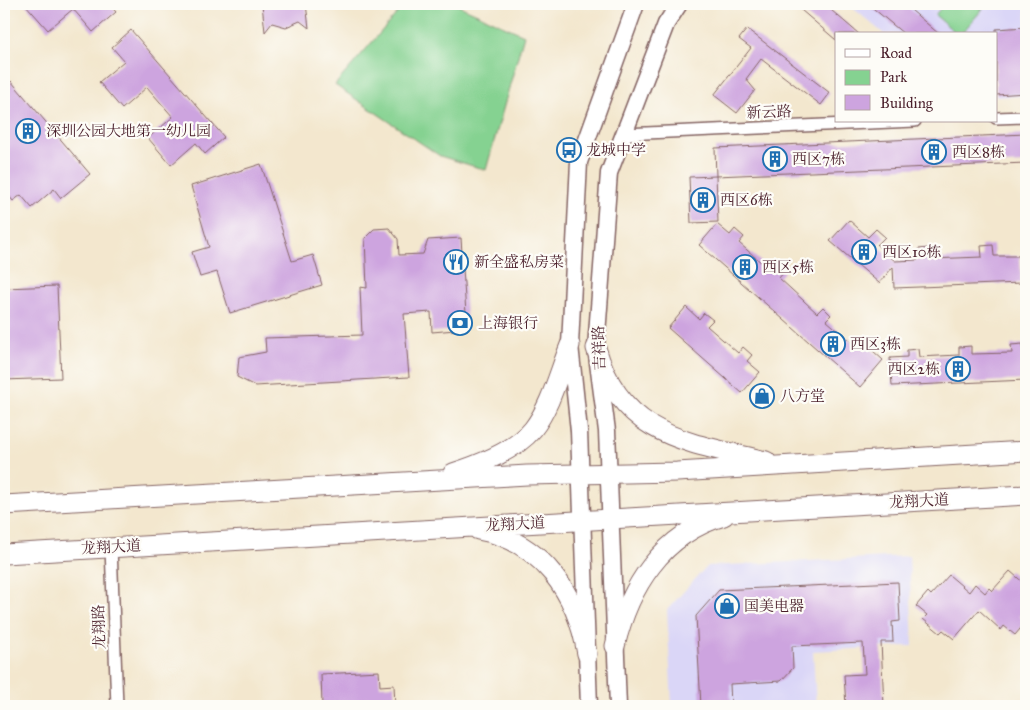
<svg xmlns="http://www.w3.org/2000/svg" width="1030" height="710" viewBox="0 0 1030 710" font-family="'IM FELL Great Primer','Noto Serif SC',serif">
  <rect width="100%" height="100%" fill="#fdfcf7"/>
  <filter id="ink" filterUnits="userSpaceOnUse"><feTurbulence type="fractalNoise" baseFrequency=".02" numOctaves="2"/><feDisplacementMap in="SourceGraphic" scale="10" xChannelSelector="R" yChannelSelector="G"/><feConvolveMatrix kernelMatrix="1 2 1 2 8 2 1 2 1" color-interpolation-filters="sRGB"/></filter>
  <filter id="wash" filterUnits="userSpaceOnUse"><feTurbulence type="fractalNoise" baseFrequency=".0096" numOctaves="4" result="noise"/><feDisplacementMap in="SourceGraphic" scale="20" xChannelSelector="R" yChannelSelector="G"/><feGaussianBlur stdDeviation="1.12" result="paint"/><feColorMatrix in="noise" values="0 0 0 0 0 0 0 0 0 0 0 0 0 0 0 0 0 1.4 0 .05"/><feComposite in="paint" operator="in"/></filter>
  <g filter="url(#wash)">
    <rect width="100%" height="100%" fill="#f3e7ce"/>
    <path fill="#dad6f7" d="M848,4h178v92l-30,1v-63h-112z
      M909,556l4,90 -100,5 3,55h-144l-5,-96 40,-44z"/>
    <path fill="#85d291" stroke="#68785e" d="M405,4h50l69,31 -38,135 -46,-14 -105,-71z
      M944,4h43l-26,30h-4l-22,-19z"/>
    <g id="blocks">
      <path fill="#cda4df" d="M25,4h84l7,8 -23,20 -20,-23 -25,21z
        M262,4h44l3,24 -9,-7 -14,6 -14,-4 -7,9z
        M794,4h30l35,30h-23v6z
        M868,4h36l35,30h-35z
        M1026,27v66l-30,2v-66z
        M747,29l83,64 -9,12 -60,-46 -15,20 9,11 -18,23 -23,-18 37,-47 -12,-9z
        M131,30l93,107 -19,17 -9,-11 -25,22 -23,-27 25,-21 -26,-30 -25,22 -23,-27 25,-21 -12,-14z
        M11,81l79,93 -29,24 -7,-9 -22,19 -11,-13 -8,6 -9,-11v-103z
        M1026,134v29l-310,13 -1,-28z
        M261,164l31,97 21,-6 9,30 -92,28 -13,-41 -17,5 -8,-25 17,-5 -18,-61z
        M716,176l2,46 -27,1 -2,-46z
        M849,220l19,17 8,-8 9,8 -8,8 18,16 23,-1v-11l12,-1v11l52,-2 -1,-11 12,-1 1,11h26l1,27 -127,5 -1,-21 -14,16 -49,-42z
        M717,224l13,11 5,-6 9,8 -5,6 31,27 5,-6 9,8 -5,6 12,11 26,24 6,-6 8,8 -5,5 31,27 5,-6 21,19 -23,27 -161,-142z
        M389,228l9,11 1,16 24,-1 5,-14 33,-2 6,91 -35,3 -1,-20 -27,2 5,63 -154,9 -18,-9 2,-20 27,-5 -1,-14 97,-3 -2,-48 7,1 -2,-50 9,-9z
        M57,286l4,92 -57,2v-92z
        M686,307l13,12 5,-6 9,7 -6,6 31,27 5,-6 9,8 -5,6 13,11 -18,21 -74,-65z
        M1023,344v8h3v28l-134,6 -2,-28 17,-1v-7l11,-1 1,8 40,-2v-8l12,-1v8l41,-1 -1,-8z
        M1010,571l16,14v24l-6,7 6,6 -11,13 -11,-9 -3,4 -22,-20 -25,29 -11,-9 -3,3 -17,-14 4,-4 -11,-9 12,-14 3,3 18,-20 20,17 6,-8 10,9 4,-5 3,3z
        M898,582l2,39 -8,1 1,20h-12l3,64h-38l-2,-31 21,-1 -2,-31 -71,3 1,22 -12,13 -51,3 1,22h-30l-5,-90 23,-26z
        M379,671l1,15 14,-1 1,21h-73l-1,-32z"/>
    </g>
  </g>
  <g filter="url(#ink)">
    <use href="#blocks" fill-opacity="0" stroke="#856564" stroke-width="1"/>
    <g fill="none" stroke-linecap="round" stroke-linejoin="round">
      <defs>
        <path id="minor" d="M996,118l30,-1
          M624,134l291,-13
          M111,547l6,159"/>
        <path id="secondary" d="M589,706l-10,-275 -9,-86 9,-183 57,-158
          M618,706l-11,-275 -11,-83 13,-175 57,-149 13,-20"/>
        <path id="primary" d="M596,348c26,90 92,94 170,113
          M453,473c25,-8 63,-23 80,-44 18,-23 26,-57 37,-84
          M4,505l523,-30 150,-3 349,-21
          M478,530c64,11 99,64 109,124
          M4,554l1022,-59
          M615,646c14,-59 47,-112 109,-130"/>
      </defs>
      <use href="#minor" stroke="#856564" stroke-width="14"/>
      <use href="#secondary" stroke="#856564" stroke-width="19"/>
      <use href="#primary" stroke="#856564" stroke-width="21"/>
      <use href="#minor" stroke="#fff" stroke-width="11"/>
      <use href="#secondary" stroke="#fff" stroke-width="16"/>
      <use href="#primary" stroke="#fff" stroke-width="19"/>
    </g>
  </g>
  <defs>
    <symbol id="building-ring" viewBox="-11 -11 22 22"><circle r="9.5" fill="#fdfcf7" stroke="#1f6fb2" stroke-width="1.5"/><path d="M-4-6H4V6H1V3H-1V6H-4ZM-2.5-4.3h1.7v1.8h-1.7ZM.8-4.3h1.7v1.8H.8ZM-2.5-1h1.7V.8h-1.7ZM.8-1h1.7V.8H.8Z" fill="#1f6fb2"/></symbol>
    <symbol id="bus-ring" viewBox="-11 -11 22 22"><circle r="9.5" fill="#fdfcf7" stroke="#1f6fb2" stroke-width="1.5"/><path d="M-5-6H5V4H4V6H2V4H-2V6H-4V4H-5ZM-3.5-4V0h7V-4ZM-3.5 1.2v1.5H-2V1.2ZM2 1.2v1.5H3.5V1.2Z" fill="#1f6fb2"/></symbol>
    <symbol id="restaurant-ring" viewBox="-11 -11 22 22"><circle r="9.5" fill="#fdfcf7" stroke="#1f6fb2" stroke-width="1.5"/><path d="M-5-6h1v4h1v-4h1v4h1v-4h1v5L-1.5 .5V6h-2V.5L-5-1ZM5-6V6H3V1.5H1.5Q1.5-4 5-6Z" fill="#1f6fb2"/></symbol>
    <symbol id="bank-ring" viewBox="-11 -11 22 22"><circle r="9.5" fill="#fdfcf7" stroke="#1f6fb2" stroke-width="1.5"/><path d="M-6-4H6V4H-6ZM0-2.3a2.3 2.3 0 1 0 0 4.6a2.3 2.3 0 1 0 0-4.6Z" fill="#1f6fb2"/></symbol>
    <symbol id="shop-ring" viewBox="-11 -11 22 22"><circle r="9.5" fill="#fdfcf7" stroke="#1f6fb2" stroke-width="1.5"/><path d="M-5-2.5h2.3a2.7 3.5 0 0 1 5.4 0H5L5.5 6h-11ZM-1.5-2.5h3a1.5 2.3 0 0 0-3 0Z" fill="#1f6fb2"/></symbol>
  </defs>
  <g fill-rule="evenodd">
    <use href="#building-ring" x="14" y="117" width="28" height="28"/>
    <use href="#bus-ring" x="555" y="136" width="28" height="28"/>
    <use href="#building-ring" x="920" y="138" width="28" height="28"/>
    <use href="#building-ring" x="761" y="145" width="28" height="28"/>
    <use href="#building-ring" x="689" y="186" width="28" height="28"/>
    <use href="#building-ring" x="850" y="238" width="28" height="28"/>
    <use href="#restaurant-ring" x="442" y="248" width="28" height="28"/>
    <use href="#building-ring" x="731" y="253" width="28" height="28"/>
    <use href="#bank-ring" x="446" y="309" width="28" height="28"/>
    <use href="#building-ring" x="819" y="330" width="28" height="28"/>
    <use href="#building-ring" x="944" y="355" width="28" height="28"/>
    <use href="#shop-ring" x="748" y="382" width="28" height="28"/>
    <use href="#shop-ring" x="713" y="592" width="28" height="28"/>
  </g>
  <g text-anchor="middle" stroke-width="4.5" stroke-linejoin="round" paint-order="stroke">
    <g font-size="15" fill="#4a1f2b" stroke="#fdfcf7">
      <text transform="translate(769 112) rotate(-2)" y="5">新云路</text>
      <text transform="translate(599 348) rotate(-92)" y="5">吉祥路</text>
      <text transform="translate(919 501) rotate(-3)" y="5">龙翔大道</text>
      <text transform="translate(515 524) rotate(-3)" y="5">龙翔大道</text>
      <text transform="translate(111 547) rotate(-3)" y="5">龙翔大道</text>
      <text transform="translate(99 627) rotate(-92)" y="5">龙翔路</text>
    </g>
    <g font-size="15" fill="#4a1f2b" stroke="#fdfcf7" text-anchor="start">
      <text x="46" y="136">深圳公园大地第一幼儿园</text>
      <text x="586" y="155">龙城中学</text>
      <text x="952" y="157">西区8栋</text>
      <text x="792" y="164">西区7栋</text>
      <text x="720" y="205">西区6栋</text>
      <text x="882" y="257">西区10栋</text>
      <text x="474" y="267">新全盛私房菜</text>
      <text x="762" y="272">西区5栋</text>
      <text x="478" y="328">上海银行</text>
      <text x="850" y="349">西区3栋</text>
      <text x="940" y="374" text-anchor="end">西区2栋</text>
      <text x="780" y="401">八方堂</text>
      <text x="744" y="611">国美电器</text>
    </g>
  </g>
  <rect width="1030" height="710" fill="none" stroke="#fdfcf7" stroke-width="20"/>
  <rect x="835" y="32" width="162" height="90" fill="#fdfcf7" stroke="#b5a4a5"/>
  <rect x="845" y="49" width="25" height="8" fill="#ffffff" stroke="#b5a4a5"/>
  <text x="880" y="58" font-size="15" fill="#4a1f2b">Road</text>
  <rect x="845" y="70" width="25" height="15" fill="#85d291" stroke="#b5a4a5"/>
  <text x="880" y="82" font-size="15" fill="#4a1f2b">Park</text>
  <rect x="845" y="95" width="25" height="15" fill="#cda4df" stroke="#b5a4a5"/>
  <text x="880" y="108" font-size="15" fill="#4a1f2b">Building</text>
</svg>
